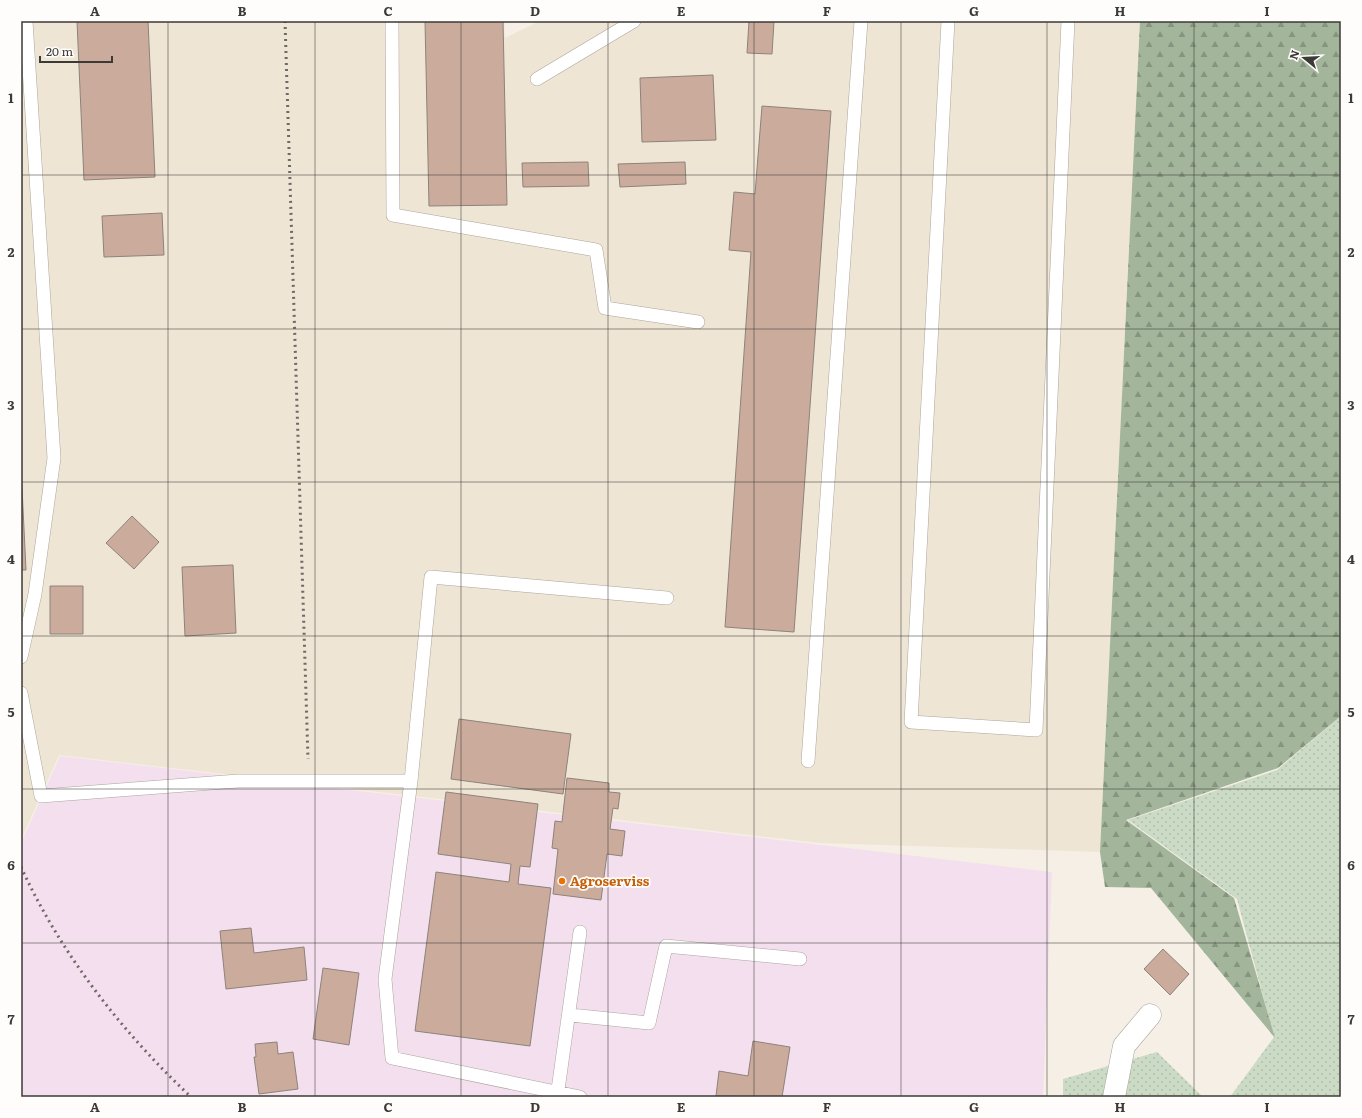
<svg xmlns="http://www.w3.org/2000/svg" width="1362" height="1118" viewBox="0 0 1362 1118" font-family="Literata,serif">
  <defs>
    <pattern id="grass-dots" width="8" height="8" patternUnits="userSpaceOnUse"><rect width="8" height="8" fill="#ccdbc6"/><path d="M2 2h.1M6 6h.1" fill="none" stroke="#b0bdab" stroke-width="1.8" stroke-linecap="round"/></pattern>
    <pattern id="forest-firs" width="22" height="20" patternUnits="userSpaceOnUse"><rect width="22" height="20" fill="#a3b69b"/><path d="M5 1l3.5 6h-7zM16 11l3.5 6h-7z" fill="#86957f"/></pattern>
  </defs>
  <rect width="100%" height="100%" fill="#f6efe5"/>
  <path fill="#f4dfee" d="M60,756l992,116 -9,225h-1022v-254z"/>
  <path fill="#efe5d4" d="M21,21h483l1,17 35,-17h600l-40,831 -281,-9 -760,-88 -38,85z"/>
  <path fill="url(#grass-dots)" d="M1340,717l1,1v379h-111l44,-60 -37,-138 -109,-79 149,-50z
    M1157,1052l46,45h-140v-18z"/>
  <path fill="url(#forest-firs)" d="M1140,21h201v695l-63,52 -152,52 108,78 41,140 -124,-150 -46,-1 -5,-35z"/>
  <path fill="#cbac9c" stroke="#8d827c" d="M77,21h71l7,156 -71,3z
    M425,21h78l4,184 -78,1z
    M749,21h25l-2,33 -25,-1z
    M713,75l3,65 -74,2 -2,-64z
    M762,106l69,5 -37,521 -69,-5 26,-375 -22,-2 5,-58 21,2z
    M588,162l1,24 -66,1 -1,-24z
    M685,162l1,22 -66,3 -2,-23z
    M162,213l2,42 -60,2 -2,-41z
    M21,467l5,103h-5z
    M132,516l27,26 -25,27 -28,-26z
    M233,565l3,68 -51,3 -3,-69z
    M50,586h33v48h-33z
    M459,719l112,15 -8,60 -112,-15z
    M567,778l42,5v9l11,1 -2,16 -5,-1 -3,21 15,2 -3,25 -15,-2 -6,46 -48,-6 5,-45 -6,-1 3,-27 7,1z
    M446,792l92,12 -8,63 -10,-1 -2,18 33,4 -21,158 -115,-15 21,-159 73,10 2,-18 -73,-10z
    M251,928l3,25 50,-6 3,33 -81,9 -6,-58z
    M1163,949l26,25 -19,21 -26,-26z
    M323,968l36,5 -10,72 -36,-6z
    M753,1041l37,6 -8,50 -66,-1 3,-25 29,5z
    M277,1042l1,12 15,-2 5,37 -39,5 -5,-37h2l-1,-13z"/>
  <g fill="none" stroke-linecap="round" stroke-linejoin="round">
    <defs>
      <path id="service" d="M392,21l1,194 203,35 9,58 93,14
        M948,21l-37,701 125,8 32,-709
        M537,79l97,-58
        M21,657l14,-63 19,-136 -28,-437
        M21,693l20,103 197,-15h173l-26,198 7,79 188,39
        M808,761l53,-740
        M411,781l20,-204 236,21
        M570,1015l79,8 17,-77 134,13
        M557,1097l23,-165"/>
      <path id="minor" d="M1114,1097l10,-51 26,-31"/>
    </defs>
    <use href="#service" stroke="#aba59b" stroke-width="14"/>
    <use href="#minor" stroke="#aba59b" stroke-width="23"/>
    <use href="#service" stroke="#fff" stroke-width="13"/>
    <use href="#minor" stroke="#fff" stroke-width="22"/>
    <path stroke="#6e6a65" stroke-width="3" stroke-dasharray="2 4" stroke-linecap="butt" d="M285,21l23,738
      M21,867c40,87 100,164 170,230"/>
  </g>
  <path fill="none" stroke="#3c3a36" stroke-width="1" stroke-opacity="0.55" d="M168,21v1076M315,21v1076M461,21v1076M608,21v1076M754,21v1076M901,21v1076M1047,21v1076M1194,21v1076M21,175h1320M21,329h1320M21,482h1320M21,636h1320M21,789h1320M21,943h1320"/>
  <circle fill="#e8710a" stroke="#fffdfb" stroke-width="1.5" cx="562" cy="881" r="4"/>
  <g text-anchor="middle" stroke-width="3.5" stroke-linejoin="round" paint-order="stroke">
    <g font-size="13" font-weight="bold" fill="#c56008" stroke="#fffdfb" text-anchor="start">
      <text x="570" y="886">Agroserviss</text>
    </g>
  </g>
  <rect width="1362" height="1118" fill="none" stroke="#fffdfb" stroke-width="44"/>
  <g transform="translate(1304 58) rotate(288)" stroke="#fffdfb" stroke-width="3" paint-order="stroke">
  <path d="M0-3L7 15L0 10L-7 15Z" fill="#3c3a36"/>
  <text y="-6" font-size="11" font-weight="bold" text-anchor="middle" fill="#3c3a36">N</text>
  </g>
  <path d="M40 56v6h72v-6" fill="none" stroke="#3c3a36" stroke-width="2"/>
  <text x="46" y="56" font-size="12" fill="#3c3a36" stroke="#fffdfb" stroke-width="3" paint-order="stroke">20 m</text>
  <rect x="22" y="22" width="1318" height="1074" fill="none" stroke="#3c3a36" stroke-width="1.5"/>
  <g font-size="13" text-anchor="middle" font-weight="bold" fill="#3c3a36">
    <text x="95" y="16">A</text>
    <text x="242" y="16">B</text>
    <text x="388" y="16">C</text>
    <text x="535" y="16">D</text>
    <text x="681" y="16">E</text>
    <text x="827" y="16">F</text>
    <text x="974" y="16">G</text>
    <text x="1120" y="16">H</text>
    <text x="1267" y="16">I</text>
    <text x="11" y="103">1</text>
    <text x="1351" y="103">1</text>
    <text x="11" y="257">2</text>
    <text x="1351" y="257">2</text>
    <text x="11" y="410">3</text>
    <text x="1351" y="410">3</text>
    <text x="11" y="564">4</text>
    <text x="1351" y="564">4</text>
    <text x="11" y="717">5</text>
    <text x="1351" y="717">5</text>
    <text x="11" y="870">6</text>
    <text x="1351" y="870">6</text>
    <text x="11" y="1024">7</text>
    <text x="1351" y="1024">7</text>
    <text x="95" y="1112">A</text>
    <text x="242" y="1112">B</text>
    <text x="388" y="1112">C</text>
    <text x="535" y="1112">D</text>
    <text x="681" y="1112">E</text>
    <text x="827" y="1112">F</text>
    <text x="974" y="1112">G</text>
    <text x="1120" y="1112">H</text>
    <text x="1267" y="1112">I</text>
  </g>
</svg>
